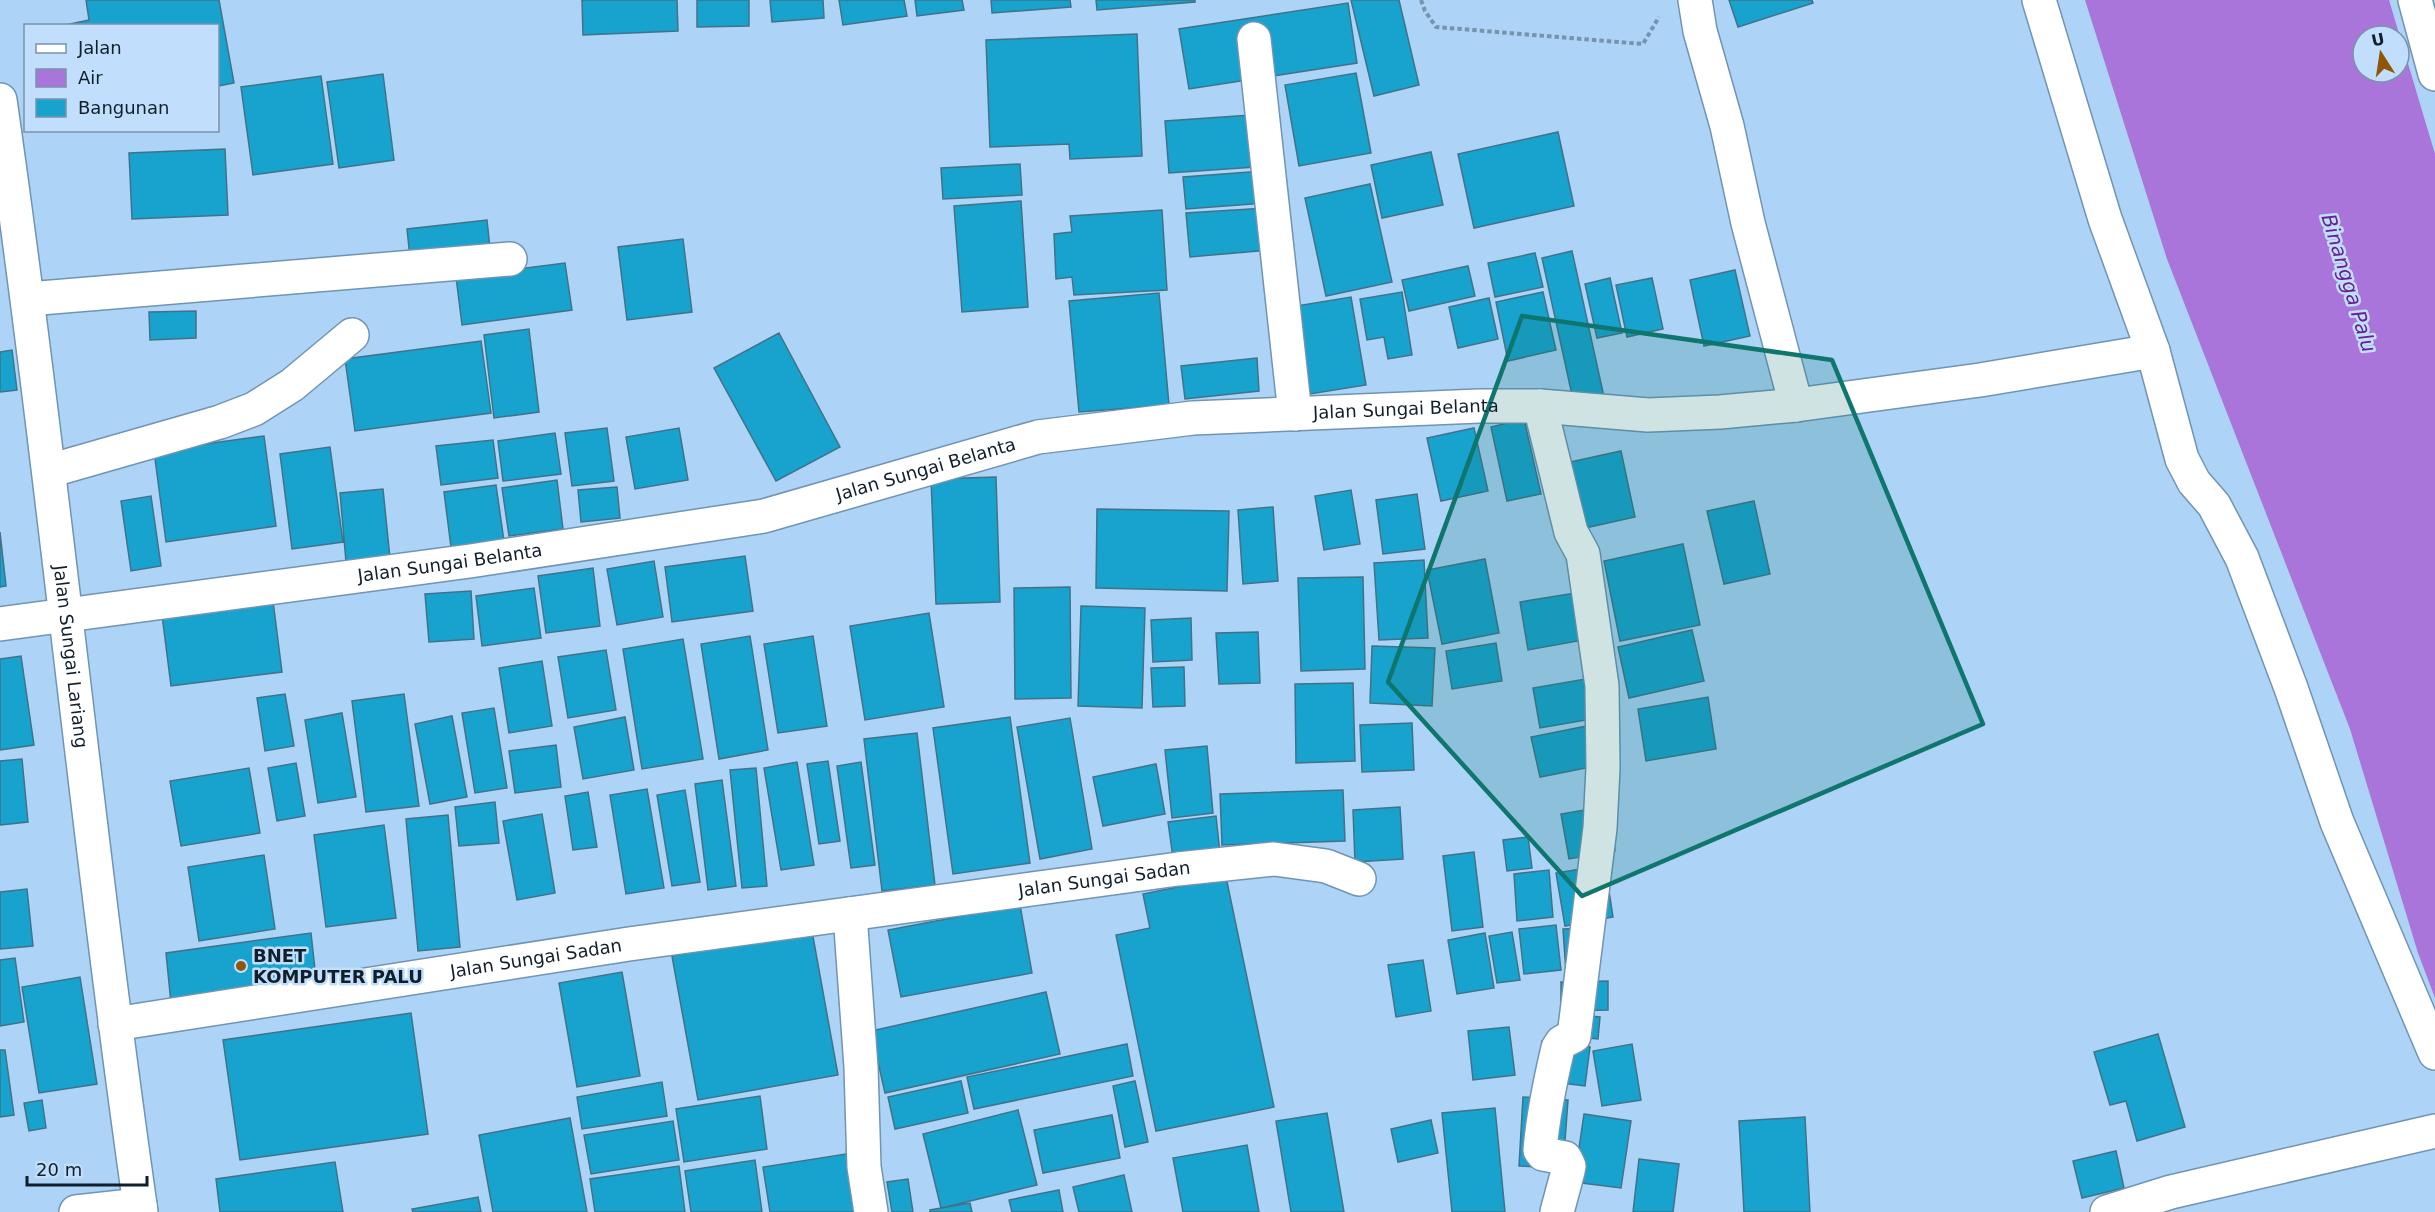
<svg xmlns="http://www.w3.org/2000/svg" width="2435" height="1212" viewBox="0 0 2435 1212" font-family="'DejaVu Sans',sans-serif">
  <rect width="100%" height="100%" fill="#add3f6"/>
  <path fill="#aa75da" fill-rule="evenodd" d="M2085,0h304l46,154v844l-17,-45 -68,-224 -183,-470zM2363,36h36v36h-36z"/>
  <path fill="#18a2ce" stroke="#417388" stroke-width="1.5" d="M86,0h133l15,83 -16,3v-60h-157l28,-6z
    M582,0h95l1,31 -95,4z
    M697,0h52v26l-52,1z
    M770,0h53l1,18 -52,4z
    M839,0h65l3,16 -64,9z
    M915,0h47l2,10 -47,6z
    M991,0h79l1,7 -79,6z
    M1096,0h99v2l-98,8z
    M1351,0h48l20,85 -45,11z
    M1729,0h83l1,3 -75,24z
    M1348,3l9,60 -168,26 -10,-60z
    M1137,34l5,122 -72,3 -1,-15 -79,3 -4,-107z
    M1356,73l15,80 -72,13 -14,-81z
    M383,74l11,86 -55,8 -12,-86z
    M321,76l12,88 -80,11 -12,-88z
    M1251,115l4,52 -86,6 -4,-52z
    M1558,132l16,74 -100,22 -16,-74z
    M225,149l3,66 -96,4 -3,-66z
    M1431,152l12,53 -61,13 -11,-53z
    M1020,164l2,31 -79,4 -2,-31z
    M1263,171l2,32 -79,6 -3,-32z
    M1370,184l22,98 -66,14 -21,-98z
    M1021,201l7,106 -66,5 -8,-106z
    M1266,208l3,42 -79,7 -4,-44z
    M1162,210l5,80 -93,5 -2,-18 -16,2 -2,-45 18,-2 -2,-16z
    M487,220l3,28 -80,10 -3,-29z
    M683,239l9,73 -65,8 -9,-73z
    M1572,251l32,146 -30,7 -32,-146z
    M1535,253l8,34 -48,10 -7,-34z
    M565,263l7,47 -110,15 -6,-48z
    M1468,266l7,30 -66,15 -7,-31z
    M1735,270l15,66 -46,10 -14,-66z
    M1610,278l12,55 -25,5 -12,-54z
    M1652,278l11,51 -36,8 -11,-52z
    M1402,292l10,63 -24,4 -4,-22 -17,3 -7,-41z
    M1543,292l13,58 -48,11 -12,-59z
    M1159,293l10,112 -90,7 -10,-111z
    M1351,297l15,88 -56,9 -14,-88z
    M1489,298l9,41 -40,9 -9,-41z
    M196,311v27l-46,2 -1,-28z
    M529,329l10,83 -45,6 -10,-83z
    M779,333l61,114 -64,34 -62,-113z
    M481,341l10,72 -136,18 -10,-72z
    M12,350l5,40 -17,2v-40z
    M1257,358l2,33 -74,8 -4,-33z
    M1524,419l17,75 -34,7 -16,-74z
    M607,428l7,53 -42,5 -7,-53z
    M679,428l9,52 -53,9 -9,-52z
    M1474,428l14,63 -47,10 -14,-63z
    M555,433l6,41 -58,7 -5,-40z
    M264,436l12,90 -110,16 -12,-91z
    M493,440l5,38 -57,7 -5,-39z
    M330,447l13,95 -51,7 -12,-95z
    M1621,451l14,66 -50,11 -15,-66z
    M996,477l4,125 -64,2 -5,-125z
    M557,480l6,49 -54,7 -7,-48z
    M496,485l9,63 -53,7 -8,-63z
    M617,487l3,31 -39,4 -3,-32z
    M383,489l8,79 -44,5 -7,-80z
    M1351,490l9,54 -36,6 -9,-54z
    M1417,494l8,55 -42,5 -7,-54z
    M151,496l10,70 -30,5 -10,-70z
    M1754,501l16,73 -46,10 -17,-73z
    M1273,507l5,74 -35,3 -5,-74z
    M1097,509l132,2 -2,80 -131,-3z
    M0,532l6,54 -6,1z
    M1683,544l17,81 -80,16 -16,-80z
    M745,556l8,55 -81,11 -7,-55z
    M1485,559l14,74 -57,11 -15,-74z
    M1424,560l4,78 -49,2 -5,-77z
    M654,561l9,56 -46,8 -10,-56z
    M593,568l7,58 -54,7 -8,-57z
    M1363,577l2,92 -64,2 -3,-93z
    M1070,587l1,111 -56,1 -1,-111z
    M534,588l7,50 -59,8 -6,-50z
    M471,591l3,48 -45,3 -4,-48z
    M1581,592l8,47 -61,11 -8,-48z
    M273,601l9,71 -111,14 -9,-71z
    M1081,606l64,2 -3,100 -64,-2z
    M929,613l15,94 -79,13 -15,-94z
    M1191,618l1,42 -39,2 -2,-42z
    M1692,630l12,51 -75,17 -11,-51z
    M1258,632l2,51 -41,1 -3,-51z
    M750,636l18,114 -49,9 -18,-115z
    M813,636l14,90 -49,7 -14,-89z
    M683,639l20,120 -61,10 -19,-120z
    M1496,643l6,38 -50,8 -6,-38z
    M1372,646l63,2 -3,58 -62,-3z
    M606,650l10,60 -48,8 -10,-61z
    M21,656l13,89 -34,5v-91z
    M542,661l10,65 -43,7 -10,-65z
    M1184,667l1,39 -32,1 -2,-39z
    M1591,678l7,40 -58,10 -7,-40z
    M1353,683l2,78 -59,2 -1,-79z
    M285,694l9,52 -29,5 -8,-53z
    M404,694l15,112 -53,6 -14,-111z
    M1708,697l8,52 -70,12 -8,-52z
    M494,708l13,80 -32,5 -13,-80z
    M342,713l14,84 -38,6 -13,-83z
    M452,716l15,81 -37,7 -15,-80z
    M625,717l9,53 -51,9 -9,-52z
    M1010,717l20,146 -77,11 -20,-146z
    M1070,718l22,131 -52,10 -23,-132z
    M1412,723l2,47 -52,2 -2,-47z
    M1597,724l9,40 -66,13 -9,-40z
    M917,733l18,152 -53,6 -18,-152z
    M556,745l5,42 -46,6 -6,-42z
    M1207,746l6,67 -41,5 -7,-68z
    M22,759l6,63 -28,3v-64z
    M828,761l12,80 -21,3 -12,-80z
    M797,762l17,103 -33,5 -17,-102z
    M861,762l14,103 -24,3 -14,-102z
    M296,763l9,53 -28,5 -9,-53z
    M1156,764l9,50 -62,12 -10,-49z
    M249,768l11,65 -79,13 -11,-65z
    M756,768l11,118 -25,2 -12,-118z
    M722,780l14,106 -28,4 -13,-106z
    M647,789l17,99 -38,6 -16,-99z
    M685,790l15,92 -28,4 -15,-91z
    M1343,790l2,51 -123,4 -2,-51z
    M588,792l9,55 -24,3 -8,-54z
    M495,802l4,41 -40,3 -4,-39z
    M1607,806l8,45 -46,8 -8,-45z
    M1400,807l3,52 -48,3 -2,-52z
    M542,814l13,79 -38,7 -14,-79z
    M448,815l12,132 -42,4 -12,-132z
    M1216,816l4,37 -47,5 -5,-36z
    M384,825l12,93 -70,9 -12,-92z
    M1528,837l4,31 -25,3 -4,-31z
    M1474,852l9,75 -31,4 -9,-75z
    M264,855l11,74 -76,12 -11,-74z
    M1605,865l8,52 -48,9 -9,-53z
    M1549,870l4,47 -36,4 -3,-47z
    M1226,877l48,230 -118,24 -40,-196 34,-7 -7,-34z
    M27,889l6,57 -33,3v-57z
    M1020,905l12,68 -131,24 -13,-67z
    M1556,925l5,45 -37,4 -5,-45z
    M1585,928l-19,45 -3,-44z
    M812,931l26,144 -140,25 -26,-144z
    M1512,932l8,48 -23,3 -8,-47z
    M311,933l5,46 -145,24 -5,-50z
    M1485,933l9,55 -37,6 -9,-54z
    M15,958l9,64 -24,4v-66z
    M1423,960l8,51 -35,6 -8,-52z
    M622,972l18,104 -63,11 -18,-104z
    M80,977l17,107 -58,9 -17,-106z
    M1608,981v29l-47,1v-29z
    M1046,992l14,62 -175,39 -14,-62z
    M411,1013l17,121 -188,26 -17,-120z
    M1569,1014l31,3 -2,22 -31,-3z
    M1509,1027l6,48 -42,5 -5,-49z
    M2158,1034l27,93 -48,14 -11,-40 -16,4 -16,-53z
    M1542,1041l48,6 -5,39 -47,-6z
    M1127,1044l6,32 -159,33 -7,-32z
    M1632,1044l9,56 -39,6 -9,-55z
    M0,1050h5l9,65 -14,2z
    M961,1081l7,32 -73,16 -7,-32z
    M1135,1081l13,61 -23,5 -12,-61z
    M662,1082l5,34 -85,13 -5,-32z
    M760,1096l7,53 -83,13 -8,-53z
    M1523,1097l45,3 -5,68 -44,-2z
    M42,1100l4,28 -17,3 -5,-28z
    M1495,1108l10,104h-53l-10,-99z
    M1018,1110l19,75 -96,23 -18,-74z
    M1327,1113l17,99h-53l-15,-91z
    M1584,1114l47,7 -10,67 -47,-6z
    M1112,1115l8,43 -77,15 -9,-43z
    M1805,1117l5,95h-66l-5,-91z
    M570,1118l17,94h-94l-14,-77z
    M1431,1120l7,33 -40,9 -7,-33z
    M673,1121l6,39 -88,14 -7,-39z
    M1247,1145l12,67h-76l-10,-54z
    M2116,1151l8,37 -42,10 -9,-37z
    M852,1153l9,59h-91l-7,-45z
    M1639,1159l40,5 -6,48h-40z
    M755,1160l7,52h-71l-6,-41z
    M335,1162l8,50h-123l-4,-33z
    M679,1166l6,46h-90l-5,-33z
    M1124,1175l8,37h-53l-6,-25z
    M908,1179l5,33h-21l-5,-30z
    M1059,1190l4,22h-51l-3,-12z
    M478,1197l3,15h-68l-1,-3z
    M970,1203l2,9h-42v-2z"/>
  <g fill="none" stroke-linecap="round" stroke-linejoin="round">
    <defs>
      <g id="minor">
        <path d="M1695,0l5,31 27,95 21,97 48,182"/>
        <path d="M2039,0l66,219 48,132 29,108 12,23 20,23 28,53 49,130 46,134 98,231"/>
        <path d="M2415,0l20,74"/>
        <path d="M1254,39l41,375"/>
        <path id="s1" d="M0,100c53,370 88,742 141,1112"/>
        <path d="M28,299l482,-40"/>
        <path d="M1540,406l31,126 12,22 19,132 1,82 -3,60 -26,208 -12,6 -4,6c-8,34 -15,67 -18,102l3,4 22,4 4,8 -1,5 -11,41"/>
        <path d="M49,471l171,-49 34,-13 38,-24 60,-50"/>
        <path id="s2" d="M0,624l470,-63 294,-45 274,-79 155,-19 286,-12h61l108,9 72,-3 76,-7 184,-25 173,-29"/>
        <path d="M850,914l11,153 3,100 7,45"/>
        <path id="s3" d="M115,1024l514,-80 549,-75 96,-10 52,7 33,13"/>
        <path d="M76,1212l64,-7"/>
        <path d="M2107,1212l64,-20 264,-61"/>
      </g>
    </defs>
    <use href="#minor" stroke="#7094b4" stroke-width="36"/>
    <path stroke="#7794af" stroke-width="4" stroke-dasharray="4.5 3" stroke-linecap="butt" d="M1421,0l4,11 11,16 207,17 16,-27"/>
    <use href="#minor" stroke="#fff" stroke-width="33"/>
  </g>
  <path fill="#0f766e" fill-opacity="0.2" stroke="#0f766e" stroke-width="4.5" stroke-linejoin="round" d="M1522,316l310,44 151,364 -401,172 -194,-214z"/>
  <circle fill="#8d5609" stroke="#c1dffc" stroke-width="2" cx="241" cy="966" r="6"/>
  <g text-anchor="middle" stroke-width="5" stroke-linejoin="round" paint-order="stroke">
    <g font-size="18" fill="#111f2c" stroke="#c1dffc">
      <text dy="6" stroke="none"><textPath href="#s2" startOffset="1426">Jalan Sungai Belanta</textPath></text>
      <text dy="6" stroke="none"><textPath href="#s2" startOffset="940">Jalan Sungai Belanta</textPath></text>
      <text dy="6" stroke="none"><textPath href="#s2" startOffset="454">Jalan Sungai Belanta</textPath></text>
      <text dy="6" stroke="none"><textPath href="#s1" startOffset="561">Jalan Sungai Lariang</textPath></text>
      <text dy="6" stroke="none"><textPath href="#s3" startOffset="1000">Jalan Sungai Sadan</textPath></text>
      <text dy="6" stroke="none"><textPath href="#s3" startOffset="426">Jalan Sungai Sadan</textPath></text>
    </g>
    <g font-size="18" font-weight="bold" fill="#111f2c" stroke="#c1dffc" text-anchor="start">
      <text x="253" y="962">BNET<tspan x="253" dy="21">KOMPUTER PALU</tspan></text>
    </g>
    <g font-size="20" font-style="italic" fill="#671e98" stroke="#c1dffc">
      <text transform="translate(2349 283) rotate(73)" y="7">Binangga Palu</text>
    </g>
  </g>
  <rect x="24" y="24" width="195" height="108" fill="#c1dffc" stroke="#7b92a9" stroke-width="1.5"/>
  <rect x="36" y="44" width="30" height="9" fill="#ffffff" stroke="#7b92a9" stroke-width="1.5"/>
  <text x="78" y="54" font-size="18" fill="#111f2c">Jalan</text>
  <rect x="36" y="69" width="30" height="18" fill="#aa75da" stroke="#7b92a9" stroke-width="1.5"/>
  <text x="78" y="84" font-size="18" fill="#111f2c">Air</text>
  <rect x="36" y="99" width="30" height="18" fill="#18a2ce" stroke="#7b92a9" stroke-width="1.5"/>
  <text x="78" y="114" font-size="18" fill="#111f2c">Bangunan</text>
  <g transform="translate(2381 54) rotate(348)"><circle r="28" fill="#c1dffc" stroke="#7b92a9" stroke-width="1.5"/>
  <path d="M0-4.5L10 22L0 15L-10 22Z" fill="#8d5609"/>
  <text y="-9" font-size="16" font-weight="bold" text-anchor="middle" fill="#111f2c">U</text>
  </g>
  <path d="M27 1176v9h120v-9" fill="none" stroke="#111f2c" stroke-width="3"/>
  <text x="36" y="1176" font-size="18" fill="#111f2c" stroke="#c1dffc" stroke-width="4.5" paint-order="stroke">20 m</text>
</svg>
